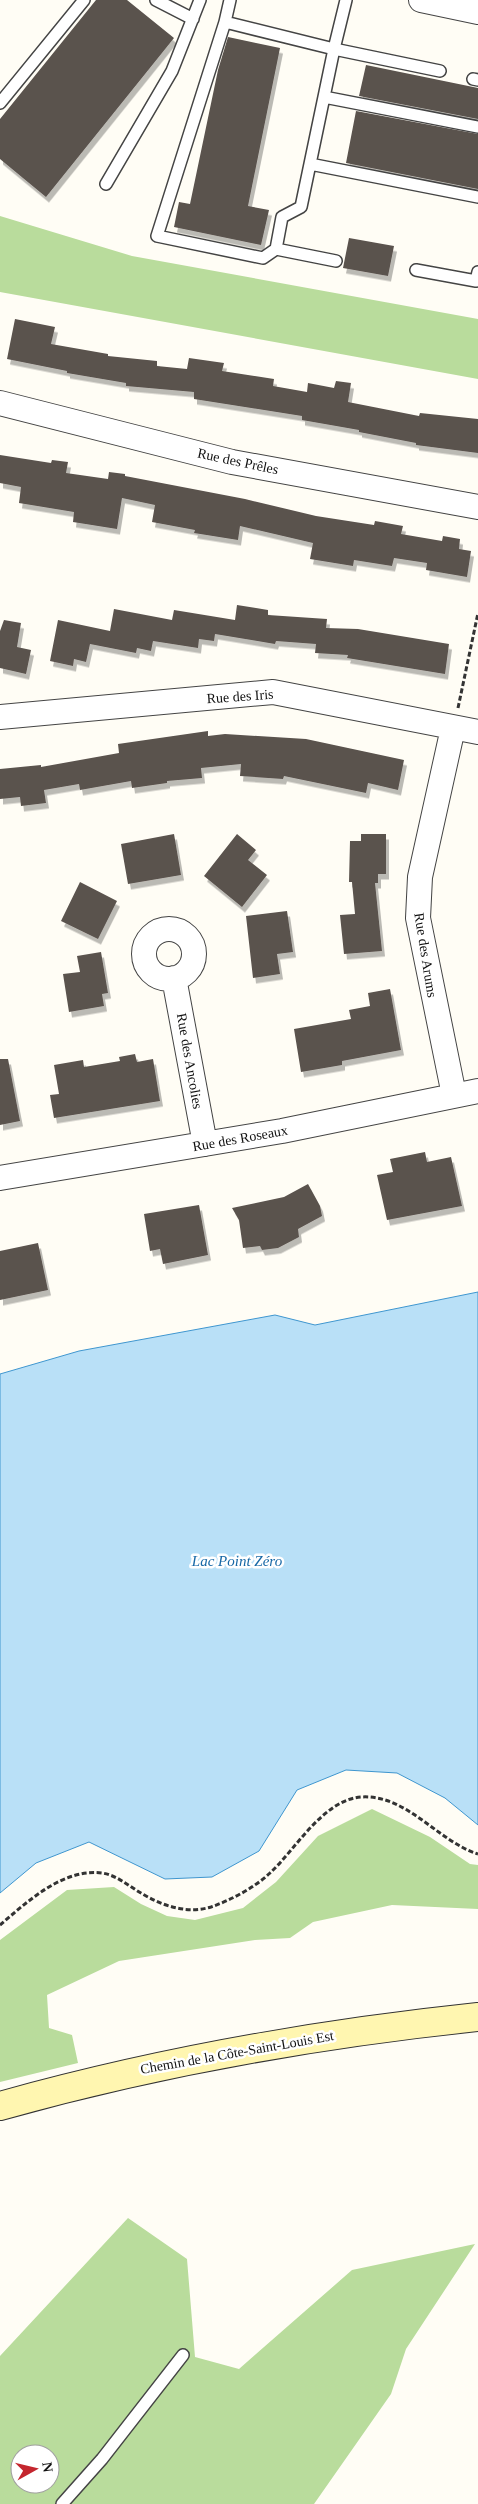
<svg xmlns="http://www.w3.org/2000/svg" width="478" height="2504" viewBox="0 0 478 2504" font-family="Georgia,serif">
  <defs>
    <filter id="shadow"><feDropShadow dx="3" dy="5.5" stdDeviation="0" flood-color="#0004"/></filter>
  </defs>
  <rect width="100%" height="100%" fill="#fffdf5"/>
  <path fill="#b9dc9c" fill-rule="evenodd" d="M0,216l132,40 346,63v60l-478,-87z
    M372,1809l58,28 40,27 8,1v44l-86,-4 -79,17 -23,16 -35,2 -136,21 -72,34 2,33 23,7 6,28 -78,19v-142l67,-50 47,-3 27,17 26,12 28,4 48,-12 33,-26 42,-46z
    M128,2218l59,41 8,98 44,12 113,-99 123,-26 -69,105 -15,45 -77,110h-314v-148zM20,2454h30v30h-30z"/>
  <path fill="#b9e0f7" stroke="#3f96cf" d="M478,1292v533l-33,-27 -48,-25 -51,-3 -49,20 -38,61 -47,26 -47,2 -76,-37 -53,21 -36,30v-519l79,-23 196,-36 40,10z"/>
  <path fill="#5a524d" filter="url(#shadow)" d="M96,0h31l47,38 -128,159 -46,-38v-40z
    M228,37l52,11 -32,158 21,4 -8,35 -87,-18 5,-25 11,2 28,-134z
    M366,65l112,23v31l-119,-23z
    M356,111l122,23v55l-132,-26z
    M349,238l45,8 -6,30 -45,-8z
    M15,319l40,8 -4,17 57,10v2l49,5v5l30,3 2,-11 35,5 -2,8 52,8 -1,7 34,6 1,-9 26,5 2,-7 15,2 -3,19 71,14 1,-3 58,6v34l-62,-8v-2l-57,-11v-2l-57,-10v-4l-108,-17v-7l-68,-6v-3l-59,-10v-2l-60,-12z
    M0,455l51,8 1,-3 16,2 -2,11 42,6 1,-7 16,2v2l120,23 71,17 58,9 1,-4 28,5 -2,8 41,7 1,-5 17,3 -1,10 12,2 -4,26 -41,-7 1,-7 -33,-5 -2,8 -38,-6 -1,6 -43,-7 3,-16 -73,-17 -2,14 -44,-7 1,-3 -43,-8 3,-17 -33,-7 -5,31 -44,-7 1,-10 -55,-9 2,-16 -21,-4z
    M237,605l31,5v5l59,4 -1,9 32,1 91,15 -4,30 -98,-16 1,-3 -33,-2 1,-9 -40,-3 -1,3 -60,-10 -1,7 -15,-2 -1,9 -45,-7 -2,10 -14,-3 -1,5 -46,-9 -4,18 -12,-3 -1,7 -23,-5 8,-41 52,11 4,-22 58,11 2,-10 61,10z
    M4,620l17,3 -4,24 14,3 -5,24 -26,-6v-37z
    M208,731v5l17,-2 81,5 98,21 -6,30 -30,-7 -2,10 -82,-17 -1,3 -43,-3 1,-12 -40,4 1,10 -35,3v2l-35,5 -1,-7 -51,9 -1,-6 -35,6 2,13 -25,3 -1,-9 -20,2v-30l41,-4v2l78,-14 -1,-9z
    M174,834l7,41 -53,9 -7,-40z
    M237,834l19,16 -8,10 19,15 -25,32 -38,-31z
    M361,834h25v40h-8v9h-3l7,68 -38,3 -4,-39 15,-1 -3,-32h-3l1,-41h11z
    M80,882l37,19 -19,38 -37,-18z
    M287,911l6,41 -16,2 3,20 -27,4 -7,-62z
    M101,952l7,41 -6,1 2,12 -35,6 -6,-38 17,-2 -3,-16z
    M390,989l11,61 -59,11v4l-41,7 -7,-43 57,-10 -2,-9 21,-4 -2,-13z
    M135,1054l2,8 16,-3 7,42 -106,17 -4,-23 9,-1 -5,-29 29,-5 1,7 36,-6 -1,-4z
    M0,1059h8l12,62 -20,4z
    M425,1152l2,10 24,-5 11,49 -75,14 -10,-45 16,-3 -3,-13z
    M308,1184l12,22 2,10 -24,13 1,8 -21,11 -16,2 -2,-4 -17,2 -4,-28 -7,-12 52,-11z
    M199,1205l9,50 -45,9 -3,-15 -10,2 -6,-37z
    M38,1243l10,47 -48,10v-49z"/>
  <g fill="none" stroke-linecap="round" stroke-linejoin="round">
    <defs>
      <path id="lane" d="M156,0l37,19
        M230,0l-5,22 109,27 12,-49
        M225,22l-68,214 106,22 13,-9
        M473,79l5,1
        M324,97l154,30
        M0,103l84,-103
        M310,164l168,33
        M106,184l66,-113 28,-71
        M336,261l-60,-12 6,-32 19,-10 33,-158 106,22
        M416,270l60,11 2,-9
        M62,2504l40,-45 81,-104"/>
      <path id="street" d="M421,0l57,12
        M0,403l232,59 246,45
        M0,717l273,-25 205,40
        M453,728l-33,149 -2,41 36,177
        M144 954a25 25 0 1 1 50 0a25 25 0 1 1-50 0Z
        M174,978l31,166
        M0,1178l282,-47 196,-40"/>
      <path id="secondary" d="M0,2106c157,-44 316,-72 478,-89"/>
    </defs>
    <use href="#lane" stroke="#444" stroke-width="14"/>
    <use href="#street" stroke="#444" stroke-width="26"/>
    <use href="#secondary" stroke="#333" stroke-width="30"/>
    <path stroke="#333" stroke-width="3" stroke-dasharray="5 2.5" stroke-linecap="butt" d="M458,708l20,-95
      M0,1925c27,-23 63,-57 102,-52 13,2 23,10 34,17 22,14 48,25 75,17 20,-7 43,-19 59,-34 26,-24 53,-73 91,-76 46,-3 76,44 117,57"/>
    <use href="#lane" stroke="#fff" stroke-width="11"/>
    <use href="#street" stroke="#fff" stroke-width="24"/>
    <use href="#secondary" stroke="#fff6b0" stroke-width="28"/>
  </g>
  <g text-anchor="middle" stroke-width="5" stroke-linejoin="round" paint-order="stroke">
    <g font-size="14" fill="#111" stroke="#fff">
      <text transform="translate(238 461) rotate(12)" y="5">Rue des Prêles</text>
      <text transform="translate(240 696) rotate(-4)" y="5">Rue des Iris</text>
      <text transform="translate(426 955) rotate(81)" y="5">Rue des Arums</text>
      <text transform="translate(190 1061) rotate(80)" y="5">Rue des Ancolies</text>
      <text transform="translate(240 1138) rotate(-10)" y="5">Rue des Roseaux</text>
      <text transform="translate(237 2052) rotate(-10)" y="5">Chemin de la Côte-Saint-Louis Est</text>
    </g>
    <g font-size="15" font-style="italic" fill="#1768a6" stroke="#fff">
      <text x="237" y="1566">Lac Point Zéro</text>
    </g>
  </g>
  <g transform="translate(35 2469) rotate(82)"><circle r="24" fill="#ffffff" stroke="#a0a0a0"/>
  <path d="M0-4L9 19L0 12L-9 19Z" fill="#c4262e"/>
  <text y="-8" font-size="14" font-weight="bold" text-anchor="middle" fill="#111111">N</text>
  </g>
</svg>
